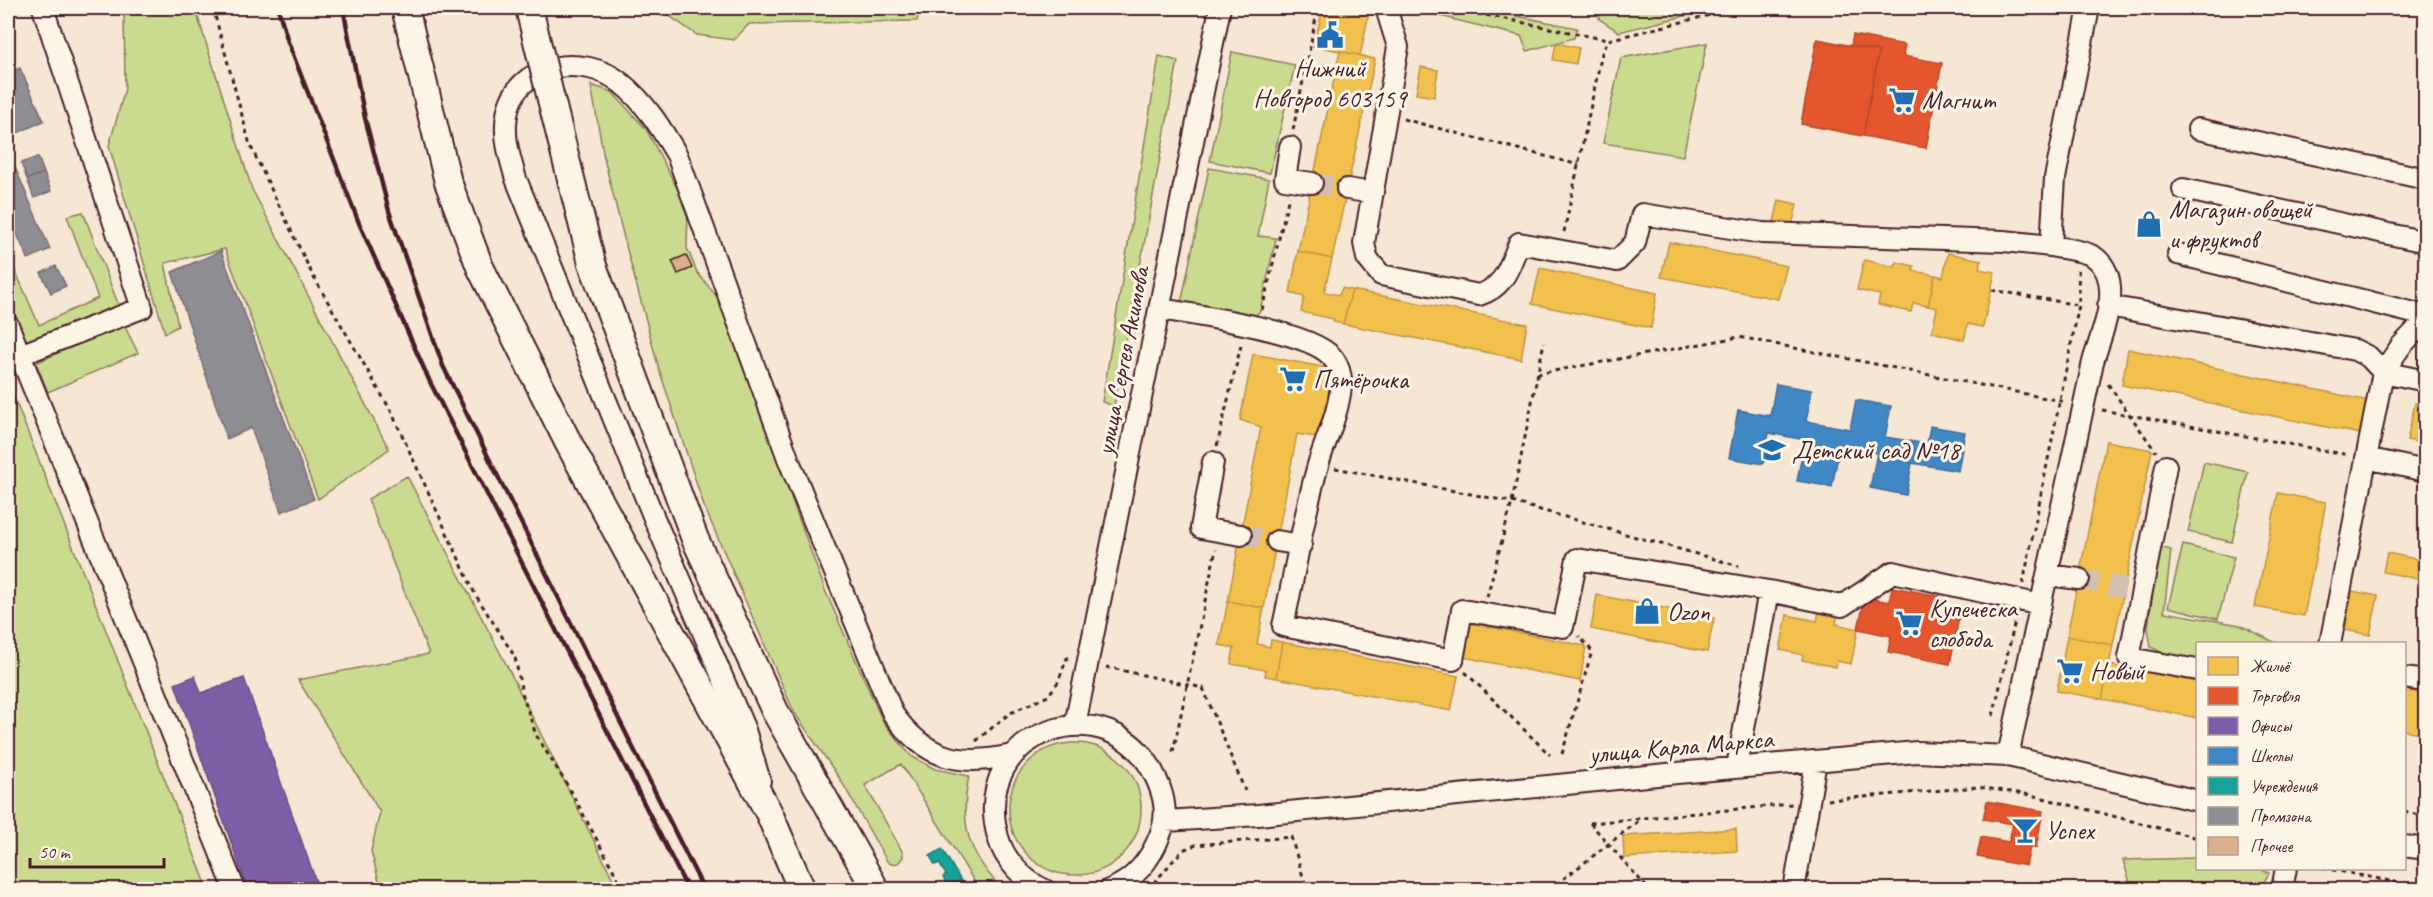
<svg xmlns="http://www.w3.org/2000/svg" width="2433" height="897" viewBox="0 0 2433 897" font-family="Caveat,sans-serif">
  <rect width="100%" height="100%" fill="#f5e7d3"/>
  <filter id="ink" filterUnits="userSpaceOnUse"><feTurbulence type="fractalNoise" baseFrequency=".0167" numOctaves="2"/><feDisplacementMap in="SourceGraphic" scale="12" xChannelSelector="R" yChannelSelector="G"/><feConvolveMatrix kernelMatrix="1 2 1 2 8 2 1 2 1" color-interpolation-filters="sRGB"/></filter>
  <g filter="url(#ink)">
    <path fill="#cadb8f" stroke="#8a7d5d" stroke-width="1.5" d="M124,8h71l57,181 137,260 -71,50 -93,-250 -60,14 13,63 -13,7 -56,-187 16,-57z
      M658,8h262l-3,13 -168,3 -15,16 -37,-5z
      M1449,8h29l99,20 -3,10 -47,13 -6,-15 -90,-22z
      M1601,8h117l-99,24 -20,-13z
      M1707,43l-24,113 -80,-13 18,-85z
      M1232,52l63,13 -25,108 -60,-12z
      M1159,56l19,5 -64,345 -12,-4z
      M591,85l21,7 34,37 42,80 -1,39 10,24 21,26 107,292 58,132 28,34 24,13 34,7c-10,49 -1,77 33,113h-23l-78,-125 -36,21 38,68v4l-5,6 -7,1 -4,-3 -47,-82 -46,-67 -90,-206 -45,-137 -34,-127 -21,-84z
      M1209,168l60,11 -11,57 18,2 -16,73 -8,7 -72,-9z
      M83,212l37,97 -95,36 -17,-43v-48l31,71 59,-27 -31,-82z
      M123,323l15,30 -90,39 -12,-29z
      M13,395l195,494h-200v-492z
      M2204,462l44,10 -16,70 -44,-10z
      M407,476l98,186 113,227h-237l-10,-38 9,-39 -82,-132 131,-26 -61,-155z
      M2183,545l51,12 -16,62 -50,-12z
      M2159,547l12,3 -7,62 76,13 36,18 -78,1 -1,28 -46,-25 -3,-19z
      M1009 809a66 66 0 1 1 132 0a66 66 0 1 1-132 0Z
      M2197,858l1,10 62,1 9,4 -9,16h-128l-9,-29z"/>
    <path fill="#f2c14e" stroke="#c09044" stroke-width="1.5" d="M1323,8h47l-10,48 15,3 -43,200 -34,-8 42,-200 -26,-5z
      M1817,39l62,12 -16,85 -62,-12z
      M1556,43l23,5 -3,16 -23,-4z
      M1340,51l35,8 -43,200 -34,-8z
      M1421,67l17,3 -4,27 -18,-3z
      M1779,200l18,4 -6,26 -18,-3z
      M1669,242l118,24 -9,33 -117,-22z
      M1298,251l34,8 -8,33 15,3 3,-7 10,2 -9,34 -10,-2 1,-3 -33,-7 3,-15 -14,-4z
      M1948,253l33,7 -2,9 16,3 -12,55 -15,-3 -4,16 -32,-8 5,-24 -9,-2 7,-31 8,2z
      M1864,260l31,7 1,-5 18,4 -1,5 22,4 -7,31 -15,-3 -2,9 -33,-7 2,-10 -23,-5z
      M1540,268l117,25 -6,35 -119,-24z
      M1352,290l175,34 -6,35 -178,-35z
      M2128,349l241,52 -8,33 -239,-49z
      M1253,354l81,15 -14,69 -23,-4 -33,174 -36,-7 33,-174 -21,-7z
      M2415,403l11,2v39l-19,-4z
      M2106,441l46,9 -39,195 -46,-9z
      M2278,493l48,9 -22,114 -49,-9z
      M2387,553l39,8v19l-43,-8z
      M2352,591l26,5 -8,39 -25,-5z
      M1597,595l117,23 -7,34 -116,-23z
      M1228,601l36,7 -7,36 13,3 1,-7 11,2 -6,36 -11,-2 1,-6 -35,-6 3,-16 -15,-3z
      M1819,611l19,3 -2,10 22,5 -7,35 -14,-3 -1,6 -34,-7 1,-5 -23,-5 7,-35 30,6z
      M1470,623l116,23 -6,35 -117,-24z
      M2067,636l46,9 -11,54 -45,-8z
      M1282,642l176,34 -7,35 -175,-33z
      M2109,665l89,17v36l-96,-19z
      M2404,690l22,4v40l-22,-4z
      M1736,829l1,22 -113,7 -1,-22z"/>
    <path fill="#e4572e" stroke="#b6462d" stroke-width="1.5" d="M1853,35l52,10 -2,11 39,7 -16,85 -63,-12 16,-85 -28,-5z
      M1853,35l52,10 -2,11 39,7 -16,85 -125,-24 16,-85 34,7z
      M2147,218l9,2 -2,10 -10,-2z
      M1892,587l48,9 -4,17 23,4 -9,47 -62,-12 3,-16 -33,-7 7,-32 24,5z
      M1987,801l56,10 -7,37 -6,-1 -4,19 -49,-9 4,-20 28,5 4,-18 -30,-5z"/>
    <path fill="#7b5ea7" stroke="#6c4b82" stroke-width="1.5" d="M195,676l6,17 43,-15 75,212h-71l-73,-206z"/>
    <path fill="#3f88c5" stroke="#426897" stroke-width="1.5" d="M1776,384l36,6 -6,31 44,8 6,-29 35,6 -6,31 42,7 3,-18 35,6 -7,39 -46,-8 -6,32 -36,-7 7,-35 -37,-7 -8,41 -35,-6 8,-41 -36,-7 -6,31 -34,-6 9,-48 32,6z"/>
    <path fill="#17a398" stroke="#267b77" stroke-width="1.5" d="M942,849l24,40 -13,1 -7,-7 -3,-6 3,-2 -7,-12 -4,2 -5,-9z"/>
    <path fill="#8d8d92" stroke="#796c73" stroke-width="1.5" d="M20,68l24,53 -33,15 -3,-8v-12l3,-2 -3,-8 4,-2 -4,-12 7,-4 -7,-15z
      M8,151l42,98 -22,10 -11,-25 -7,3 -2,-5z
      M38,157l6,16 -17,6 -6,-16z
      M44,173l7,18 -17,7 -7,-19z
      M221,251l93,248 -33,13 -30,-84 -24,11 -55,-167z
      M56,266l10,20 -15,7 -10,-20z"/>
    <path fill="#dab18b" stroke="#4a1f2b" stroke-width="1.5" d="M686,255l6,13 -14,6 -6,-13z"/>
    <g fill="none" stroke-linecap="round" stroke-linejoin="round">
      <path stroke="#d3bfb1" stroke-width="20" stroke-dasharray="20 10" stroke-linecap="butt" d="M1312,183l35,6
        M1241,535l36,6
        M2079,579l46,9"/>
      <defs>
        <path id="minor" d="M1386,8l12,39 -34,196 3,15 14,17 98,20c26,-8 30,-28 40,-52l98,18 18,-18 7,-29 120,19 242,8 47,5
          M2198,129l228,50
          M1290,147l-5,32 27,4
          M1347,189l26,4
          M2183,189l243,53
          M2178,254l248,62
          M2108,306l247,44 14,7 14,15 43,9
          M1160,309c36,6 149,22 171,47 7,7 11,20 10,29 -2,28 -15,53 -23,80 -15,52 -23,108 -35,161l170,34 9,-50 101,17 14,-68 192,32 -32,176
          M8,325l227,565
          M20,355l122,-47 -99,-300
          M2366,458l60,13
          M1213,462l-12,66 40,7
          M2166,466l-37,192 69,12
          M1277,541l24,4
          M2048,575l31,4
          M1769,591l73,15 51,-34 148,33
          M2330,644l53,-272 18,-26 25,-26
          M2404,678l22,3
          M1075,725l145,-717
          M2008,756l85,-394c8,-29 32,-78 4,-103 -10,-9 -34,-10 -46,-13l4,-68 34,-170
          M760,781l-15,-51 -91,-212 -138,-339c-6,-21 -13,-41 -9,-64 8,-53 77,-62 114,-32 25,20 40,45 56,72l112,306 104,253c32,45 67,53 119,41
          M1166,821l92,-6 419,-42 240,-21 91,4 190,45
          M2404,846l22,3
          M1045,890c-21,-9 -41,-30 -47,-53 -30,-108 115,-155 158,-59 9,20 12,37 4,57 -9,24 -26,46 -51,55
          M1794,890l22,-129
          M2282,890l4,-22"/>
        <path id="major" d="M405,8l43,174 32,85 88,175 201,371 33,77
          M551,99l41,164 103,276 80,172 101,179"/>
      </defs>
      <use href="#minor" stroke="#4a1f2b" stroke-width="24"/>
      <use href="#major" stroke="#4a1f2b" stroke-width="30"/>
      <path stroke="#4a1f2b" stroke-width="3" stroke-dasharray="4.5 4.5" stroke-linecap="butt" d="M213,8l37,137 63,131 78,135 84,183 40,63 7,36 14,42 33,53 55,102
        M1451,8l157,32
        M1403,119l176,46
        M1293,130l25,-122
        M1564,232l38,-179 6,-13 131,-32
        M1992,290l86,15
        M1262,310l27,-114
        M1537,374l202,-37 327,65
        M2108,384l48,68
        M2102,410l247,45
        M1217,446l25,-105
        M1335,468l177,34 227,64
        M2023,584l56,-279 -1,-36
        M1487,597l25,-95 32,-160
        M1106,667l97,21 42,103
        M1465,672l85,83
        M1993,716l23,-99
        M976,741l34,-28 38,-17 10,-14 9,-24 3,1
        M1173,752l43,-203
        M1562,754l30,-103 -13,-15
        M1828,800l150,-13 53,8 167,43
        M2404,812l22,4
        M1590,823l202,-19
        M1590,823l59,67
        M2323,868l103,20
        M1148,890l29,-34 8,-7 11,-4 95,-8 16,53
        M1549,890l92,-71
        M2378,890l2,-10"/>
      <use href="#minor" stroke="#fcf5e5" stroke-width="20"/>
      <use href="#major" stroke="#fcf5e5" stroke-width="26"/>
      <path stroke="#4a1f2b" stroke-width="4.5" d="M278,8l10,34 71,181 71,159 258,508
        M343,8l22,110 24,93 54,155 261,524"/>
      <defs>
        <path id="major-bridge" d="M529,8l22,91"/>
      </defs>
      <use href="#major-bridge" stroke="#4a1f2b" stroke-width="30" stroke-linecap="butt"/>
      <use href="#major-bridge" stroke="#fcf5e5" stroke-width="26"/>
    </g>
  </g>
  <defs>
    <symbol id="civic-bare" viewBox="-9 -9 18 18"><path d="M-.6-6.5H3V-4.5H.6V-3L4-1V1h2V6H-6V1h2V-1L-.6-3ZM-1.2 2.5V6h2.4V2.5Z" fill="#1f6fb2" stroke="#fcf5e5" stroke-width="2.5" paint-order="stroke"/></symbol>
    <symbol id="supermarket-bare" viewBox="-9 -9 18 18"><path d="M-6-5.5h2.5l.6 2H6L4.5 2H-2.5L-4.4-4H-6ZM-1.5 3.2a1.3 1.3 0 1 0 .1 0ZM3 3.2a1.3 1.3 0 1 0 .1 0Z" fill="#1f6fb2" stroke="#fcf5e5" stroke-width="2.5" paint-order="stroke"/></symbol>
    <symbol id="shop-bare" viewBox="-9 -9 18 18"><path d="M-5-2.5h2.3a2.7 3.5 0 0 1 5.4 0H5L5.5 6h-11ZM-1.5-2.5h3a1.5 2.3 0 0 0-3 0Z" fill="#1f6fb2" stroke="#fcf5e5" stroke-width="2.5" paint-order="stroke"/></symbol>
    <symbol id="school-bare" viewBox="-9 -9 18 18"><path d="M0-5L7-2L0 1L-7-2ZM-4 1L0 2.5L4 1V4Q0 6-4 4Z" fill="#1f6fb2" stroke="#fcf5e5" stroke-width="2.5" paint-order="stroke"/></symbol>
    <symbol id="bar-bare" viewBox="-9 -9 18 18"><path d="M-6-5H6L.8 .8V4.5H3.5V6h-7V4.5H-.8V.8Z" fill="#1f6fb2" stroke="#fcf5e5" stroke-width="2.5" paint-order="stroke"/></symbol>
  </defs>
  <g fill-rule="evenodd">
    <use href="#civic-bare" x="1311" y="16" width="38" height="38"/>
    <use href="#supermarket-bare" x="1883" y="81" width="38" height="38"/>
    <use href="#shop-bare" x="2130" y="205" width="38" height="38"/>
    <use href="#supermarket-bare" x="1274" y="360" width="38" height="38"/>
    <use href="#school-bare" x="1753" y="431" width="38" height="38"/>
    <use href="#shop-bare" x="1628" y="592" width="38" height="38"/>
    <use href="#supermarket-bare" x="1890" y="604" width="38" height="38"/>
    <use href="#supermarket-bare" x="2051" y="652" width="38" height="38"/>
    <use href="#bar-bare" x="2006" y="811" width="38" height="38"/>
  </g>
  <g text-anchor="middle" stroke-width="6" stroke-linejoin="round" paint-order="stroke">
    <g font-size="26" fill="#4a1f2b" stroke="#fcf5e5" text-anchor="start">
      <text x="1330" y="77" text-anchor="middle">Нижний<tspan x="1330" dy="30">Новгород 603159</tspan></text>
      <text x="1922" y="109">Магнит</text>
      <text x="2169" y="218">Магазин овощей<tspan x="2169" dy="30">и фруктов</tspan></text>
      <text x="1313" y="388">Пятёрочка</text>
      <text x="1792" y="459">Детский сад №18</text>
      <text x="1929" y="617">Купеческа<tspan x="1929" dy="30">слобода</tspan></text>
      <text x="1667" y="620">Ozon</text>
      <text x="2090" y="680">Новый</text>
      <text x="2045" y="839">Успех</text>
    </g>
    <g font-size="26" fill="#4a1f2b" stroke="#fcf5e5">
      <text transform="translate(1122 361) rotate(-79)" y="9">улица Сергея Акимова</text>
      <text transform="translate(1681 746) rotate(-5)" y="9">улица Карла Маркса</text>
    </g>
  </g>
  <rect width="2433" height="897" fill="none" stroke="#fcf5e5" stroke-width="30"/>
  <rect x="15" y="15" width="2403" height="867" fill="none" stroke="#4a1f2b" stroke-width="2" filter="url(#ink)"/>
  <rect x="2196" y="642" width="210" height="228" fill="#fcf5e5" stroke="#b59f9b" stroke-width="1.5"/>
  <rect x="2208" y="657" width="30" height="18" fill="#f2c14e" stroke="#b59f9b" stroke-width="1.5"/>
  <text x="2250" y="672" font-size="18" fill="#4a1f2b">Жильё</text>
  <rect x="2208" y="687" width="30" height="18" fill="#e4572e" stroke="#b59f9b" stroke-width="1.5"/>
  <text x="2250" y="702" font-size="18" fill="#4a1f2b">Торговля</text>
  <rect x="2208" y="717" width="30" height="18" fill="#7b5ea7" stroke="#b59f9b" stroke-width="1.5"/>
  <text x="2250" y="732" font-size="18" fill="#4a1f2b">Офисы</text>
  <rect x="2208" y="747" width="30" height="18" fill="#3f88c5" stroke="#b59f9b" stroke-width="1.5"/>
  <text x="2250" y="762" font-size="18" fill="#4a1f2b">Школы</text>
  <rect x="2208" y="777" width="30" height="18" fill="#17a398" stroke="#b59f9b" stroke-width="1.5"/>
  <text x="2250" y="792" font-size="18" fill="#4a1f2b">Учреждения</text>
  <rect x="2208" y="807" width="30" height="18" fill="#8d8d92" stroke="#b59f9b" stroke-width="1.5"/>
  <text x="2250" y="822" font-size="18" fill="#4a1f2b">Промзона</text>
  <rect x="2208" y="837" width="30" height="18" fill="#dab18b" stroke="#b59f9b" stroke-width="1.5"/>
  <text x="2250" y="852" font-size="18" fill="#4a1f2b">Прочее</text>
  <path d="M30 858v9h134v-9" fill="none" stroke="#4a1f2b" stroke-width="3"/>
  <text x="39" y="858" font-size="18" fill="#4a1f2b" stroke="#fcf5e5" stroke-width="4.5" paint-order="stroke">50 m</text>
</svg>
